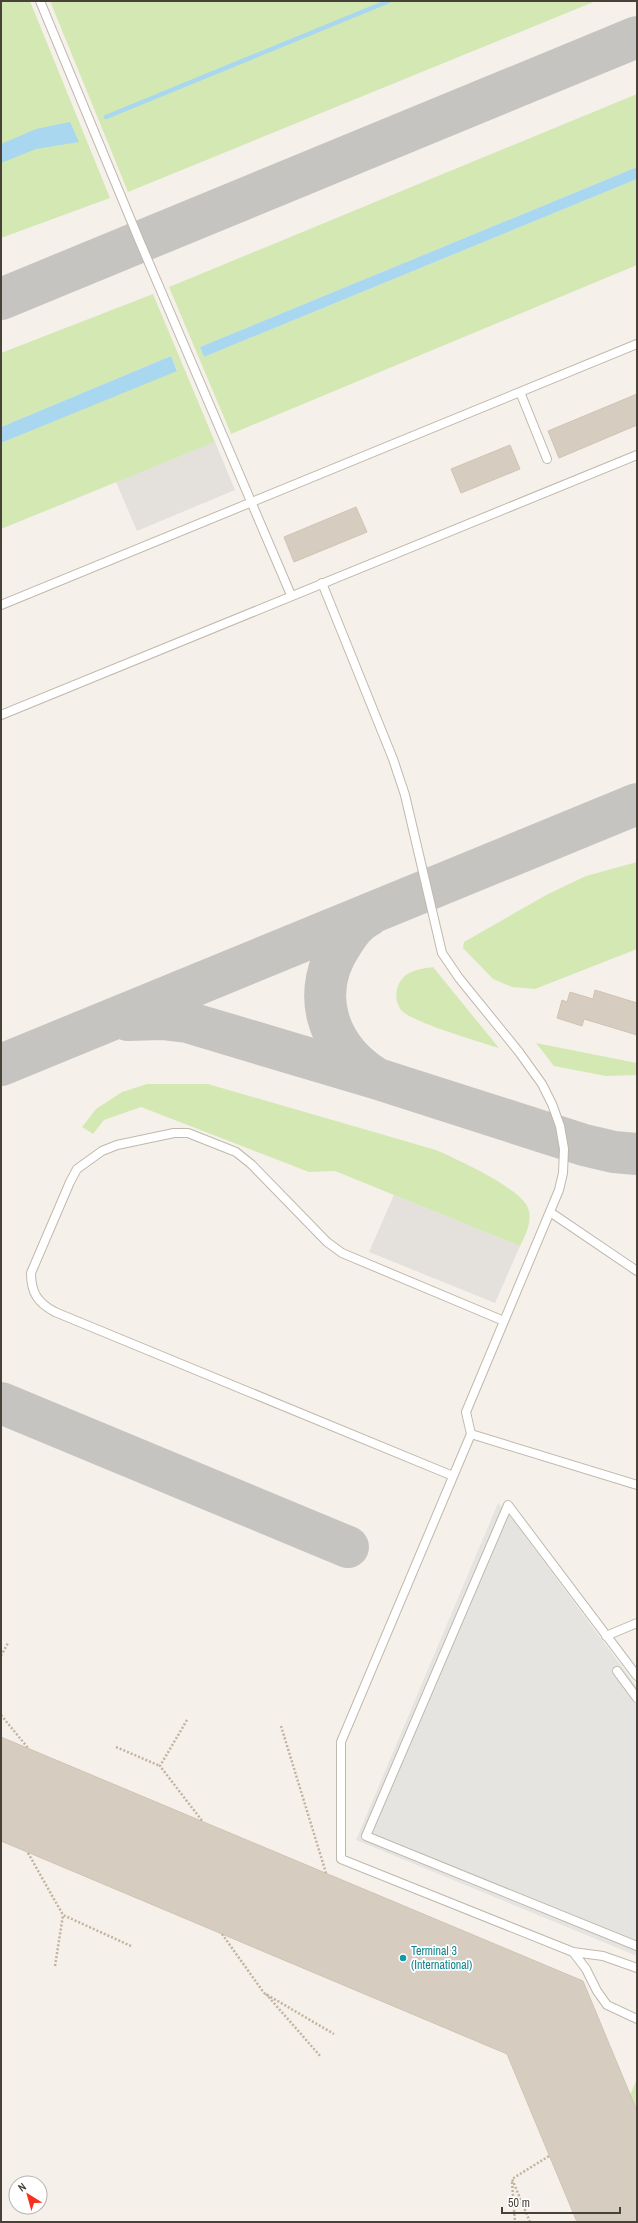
<svg xmlns="http://www.w3.org/2000/svg" width="638" height="2223" viewBox="0 0 638 2223" font-family="'Archivo Narrow',sans-serif">
  <rect width="100%" height="100%" fill="#f5f1ea"/>
  <path fill="#e4e0db" d="M215,442l20,48 -98,41 -21,-49z
    M394,1195l126,51 -25,57 -126,-51z"/>
  <path fill="#d4e8b4" d="M1,1h29l80,197 -109,40z
    M50,1h546l-468,191z
    M637,94v73l-437,180 4,10 433,-178v86l-406,169 -62,-147z
    M153,294l62,148 -214,87v-86l176,-73 -6,-14 -170,71v-74z
    M637,862v87l-102,40 -23,-2 -19,-8 -30,-31 1,-6 84,-48 38,-18z
    M433,967l66,81c-19,-6 -88,-26 -98,-38 -5,-7 -6,-16 -3,-24 6,-15 20,-17 35,-19z
    M536,1043l101,20v12l-31,1 -52,-10z
    M147,1084h61l228,66c20,9 85,38 92,58 5,13 -3,28 -8,38l-185,-75 -26,1 -168,-65 -37,13 -11,14 -11,-7 14,-18 26,-17z
    M637,2079v32l-7,-16z"/>
  <path fill="#e6e4e1" d="M498,1503l12,13 127,171v269l-281,-116z"/>
  <path fill="#a8d7ef" d="M70,122l9,20 -43,7 -35,14v-19l35,-15z
    M637,167v12l-433,178 -4,-10z
    M171,356l6,15 -176,72v-16z"/>
  <g fill="none" stroke-linecap="round" stroke-linejoin="round">
    <path stroke="#a8d7ef" stroke-width="4.5" d="M106,117l283,-116"/>
    <path stroke="#c6c4c1" stroke-width="42" d="M1,299l636,-262
      M368,916c-10,5 -19,16 -25,26 -34,49 -17,104 31,135
      M128,1020l34,-1 25,3 191,57 206,66 30,7 23,2
      M1,1065l636,-261
      M1,1403l347,144"/>
  </g>
  <path fill="#d6ccbf" stroke="#d1c3b3" d="M637,394v31l-78,33 -11,-27z
    M510,445l10,24 -59,24 -10,-24z
    M356,507l11,25 -73,30 -10,-25z
    M595,990l42,13v32l-53,-16 -2,7 -25,-8 5,-18 5,2 3,-10 23,7z
    M1,1737l582,244 54,130v111h-60l-70,-168 -506,-213z"/>
  <g fill="none" stroke-linecap="round" stroke-linejoin="round">
    <defs>
      <path id="lane" d="M40,1l100,241 151,353
        M520,392l27,67
        M322,583l71,176 12,36 37,158 17,25 60,74 23,32 10,20 8,22 4,23 -1,24 -4,17 -93,222 5,22 -130,308v117l232,93 30,4 34,12
        M1,605l636,-261
        M1,715l636,-260
        M550,1212l87,59
        M471,1434l166,51
        M453,1476l-398,-164c-17,-9 -24,-19 -24,-39l39,-91 7,-13 25,-18 15,-6 57,-12h14l48,19 15,12 76,78 15,11 162,68
        M606,1636l31,-13
        M617,1671l20,27
        M637,1676l-129,-171 -142,331 271,110
        M573,1952l13,17 11,22 10,14 30,14"/>
    </defs>
    <use href="#lane" stroke="#c0b8ac" stroke-width="10"/>
    <path stroke="#c2b29e" stroke-width="2.5" stroke-dasharray="2 2" stroke-linecap="butt" d="M1,1656l7,-13
      M1,1715l27,33
      M187,1720l-27,46 43,56
      M281,1726l45,147
      M116,1747l44,19
      M28,1853l35,62 68,31
      M222,1934l42,59 70,41
      M55,1966l8,-51
      M266,1994l55,63
      M512,2182l3,40
      M530,2222l-18,-43 37,-23"/>
    <use href="#lane" stroke="#fff" stroke-width="8"/>
  </g>
  <circle fill="#0f9aa8" stroke="#fff" stroke-width="1.5" cx="403" cy="1958" r="4"/>
  <g text-anchor="middle" stroke-width="3.5" stroke-linejoin="round" paint-order="stroke">
    <g font-size="12" fill="#0d838f" stroke="#fff" text-anchor="start">
      <text x="411" y="1955">Terminal 3<tspan x="411" dy="14">(International)</tspan></text>
    </g>
  </g>
  <rect width="638" height="2223" fill="none" stroke="#484138" stroke-width="4"/>
  <g transform="translate(28 2195) rotate(323)"><circle r="19" fill="#ffffff" stroke="#b6b3af"/>
  <path d="M0-3L7 15L0 10L-7 15Z" fill="#f63120"/>
  <text y="-6" font-size="11" font-weight="bold" text-anchor="middle" fill="#484138">N</text>
  </g>
  <path d="M502 2207v6h118v-6" fill="none" stroke="#484138" stroke-width="2"/>
  <text x="508" y="2207" font-size="12" fill="#484138" stroke="#ffffff" stroke-width="3" paint-order="stroke">50 m</text>
</svg>
